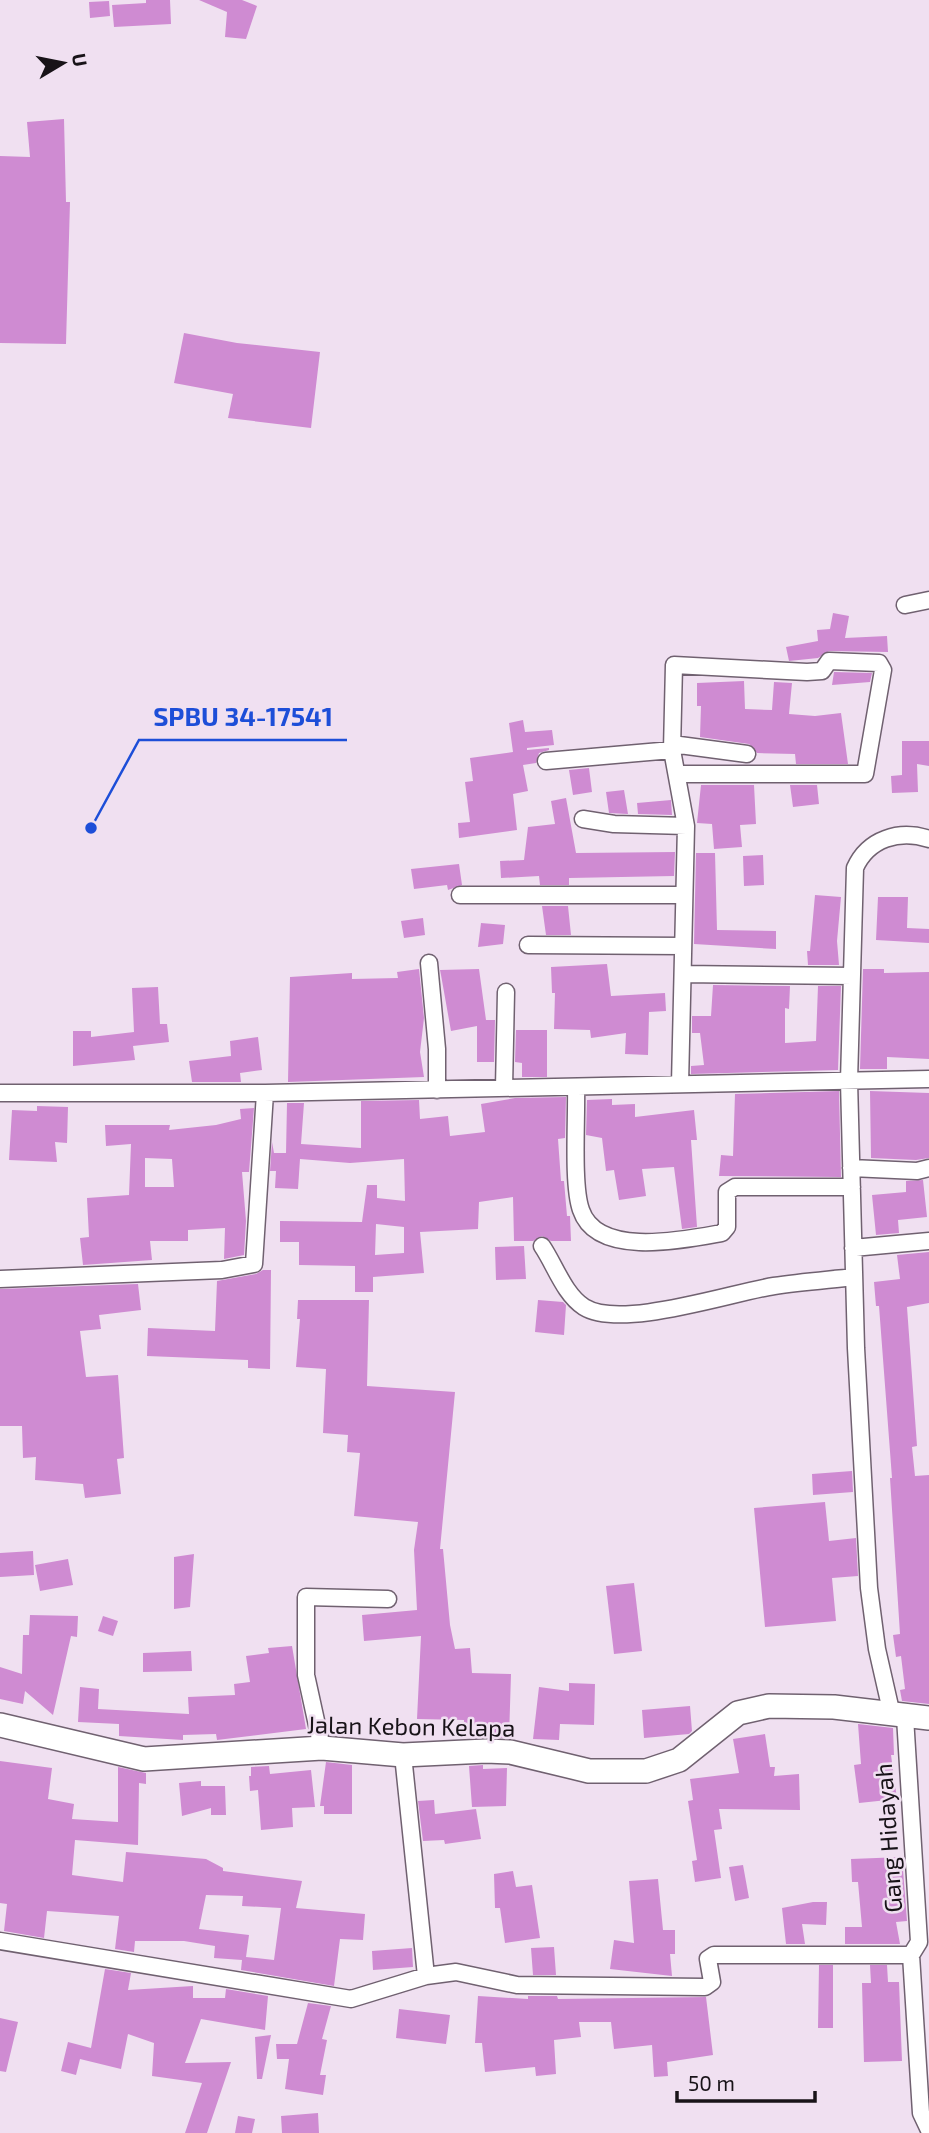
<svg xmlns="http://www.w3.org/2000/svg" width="929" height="2133" viewBox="0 0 929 2133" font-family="'Exo 2',sans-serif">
  <rect width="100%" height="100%" fill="#f0e0f1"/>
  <path fill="#cf8bd2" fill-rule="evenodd" d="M146,0h24l1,24 -57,3 -2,-22 34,-2z
    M199,0h43l15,6 -11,33 -21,-2 2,-25z
    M109,1l1,15 -20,2 -1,-16z
    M64,119l2,83h4l-4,142 -66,-1v-187l30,1 -3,-35z
    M184,333l53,10 83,9 -9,76 -83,-10 5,-24 -59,-11z
    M833,613l16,3 -4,22 42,-2 1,16 -59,-1 -11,7 -29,3 -3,-14 32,-6 -1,-11 13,-1z
    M834,672l38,1 -2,9 -38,3z
    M744,681l1,28 27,1 2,-28 18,1 -3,31 26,2 26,-3 7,51h-52l-1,-10 -38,-1 -8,-9 -49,-7 1,-31h-4v-23z
    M523,720l2,12 27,-2 2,15 -27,3v2l22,-2v2l-10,3 -3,10 -13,2 5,26 -15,3 4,36 -58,8 -1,-15 12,-1 -5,-40 8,-1 -3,-23 43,-6 -4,-29z
    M902,741h27v25l-12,-2 1,28 -26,1 -1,-17 11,-1z
    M589,768l3,24 -19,3 -4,-25z
    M701,785h53l2,39 -16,1 2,22 -28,2 -2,-25 -15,-1z
    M790,785h27l2,19 -26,3z
    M624,790l4,24 -19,-1 -3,-21z
    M566,798l10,55 99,-1 -1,24 -105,2v7h-29l-1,-9 -38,2 -1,-17 24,-1 4,-33 27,-3 -4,-23z
    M671,800l1,15 -34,-1 -1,-11z
    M696,853h19l2,77 59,1v18l-82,-5z
    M763,855l1,30 -20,1 -1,-30z
    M459,864l3,21 -14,5 -1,-5 -33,4 -3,-20z
    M815,895l26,2 -4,44 2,24h-31l-1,-14h3z
    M878,897h30l-1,31 22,1v14l-53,-3z
    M542,906h26l3,29h-25z
    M423,918l2,17 -21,3 -3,-17z
    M481,923l24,2 -2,19 -25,3z
    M607,964l4,32 54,-3 1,18 -17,1 -1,43 -23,-1 1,-21 -35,5 -1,-8 -36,-1 1,-36h-3l-1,-26z
    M419,969l5,49 -4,34 4,25 -136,5 2,-105 62,-4v6l46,-1 -1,-6z
    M479,969l7,51h9l-1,42h-17v-36l-26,5 -10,-56 -1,-5z
    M863,969h21v4l45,-1v87l-42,-2v12h-27z
    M713,985l77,1 -1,23 -4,-1v35l31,-2 2,-55h23l-3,84 -147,4v-8l13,-1 -4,-32h-8v-17h19z
    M158,987l2,37h7l2,18 -36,4 2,14 -62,6v-35h18v6l43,-5 -2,-44z
    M516,1030h31v47h-25v-14l-7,-1z
    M258,1037l4,33 -22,3 1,9h-49l-3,-21 42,-5 -1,-15z
    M839,1091l2,86 -122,-1 2,-21 12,1 2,-62z
    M870,1091l59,2v65l-13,2 -45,-2z
    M566,1097l-1,41 -7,1 3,42h3l3,35h3l1,25h-20l-9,-5 -9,5h-19l-1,-44 -34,5 -1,27 -58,3 4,41 -51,4v15h-18v-26l-56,-1v-23h-19v-21l82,1 5,-37h10v13l28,3 -1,-42 -54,4 -50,-4 -2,30 -23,-1 1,-17h-6l2,-29 2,11h12l1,-50h17l-3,41 60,4v-47l58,-1 1,19 28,-3 2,20 35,-4 -4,-28 34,-6zM376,1224l28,3v26l-29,2z
    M612,1099v6l23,-1v13l59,-7 3,30h-6l6,87 -15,2 -8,-62 -32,2 4,27 -27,4 -5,-30 -8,1 -4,-33 -16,-3 1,-35z
    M37,1106l31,1 -1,36 -12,-1 2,20 -48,-2 3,-50 25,1z
    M254,1108l-5,64h-7l4,49 -2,34 -20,4 1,-31 -37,2v11h-38l2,19 -69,5 -3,-27 9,-1 -2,-39 42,-3 2,-51 -25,2 -1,-21h65l-1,5 47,-5 25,-6 -1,-10zM145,1158l27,1 2,28h-29z
    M923,1180l4,37 -29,3 1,13 -23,2 -4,-40 34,-3v-11z
    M524,1246l2,33 -30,1 -1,-33z
    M929,1252v51l-22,4 10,139 -5,1 3,29 14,-1v229l-27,-3 -2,-11 5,-1 -4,-33 -5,1 -3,-22 7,-1 -10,-156h2l-13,-172h-3l-2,-24 26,-3 -3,-24z
    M263,1270h8l-1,99 -22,-1v-8l-101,-4 1,-28 67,3 2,-50 39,-7z
    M138,1284l3,26 -42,5 2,14 -21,2 6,46 32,-2 6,83 -7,1 4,35 -36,4 -2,-14 -48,-4 1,-23 -13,1 -1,-32h-22v-137z
    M298,1300h71l-2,86 88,6 -15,157h3l7,76 5,24 15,-1 2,25 39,1 -2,64 -26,-1v-12l-19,-1v-4l-47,-1 4,-83 -57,5 -2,-26 55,-5 -3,-60 4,-28 -64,-6 6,-63 -13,-1 1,-17 -25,-2 3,-64 -30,-2 4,-48h-3z
    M538,1300l25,2 3,3 -2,30 -29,-3z
    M852,1471l1,21 -40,3 -1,-21z
    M825,1502l4,39 27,-3 2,38 -26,2 4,43 -71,6 -11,-119z
    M33,1551l1,24 -34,2v-24z
    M194,1554l-4,53 -16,2v-52z
    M68,1559l5,26 -33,6 -5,-26z
    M634,1583l8,68 -28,3 -8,-68z
    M30,1615l48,1 -1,21 -6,-1 -18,79 -28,-24 -2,13 -23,-5v-32l22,7 1,-39h6z
    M103,1616l15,5 -5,15 -15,-5z
    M292,1646l14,83 -89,11 -1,-6 -33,1v5l-64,-4v-12l-41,-2 2,-35 19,2 -1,20 91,5 -1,-17 47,-2 -1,-11 16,-2 -4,-26 23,-3 -1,-5z
    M191,1651l1,20 -49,1v-19z
    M569,1683l26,1 -1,41 -34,-1 -1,16 -26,-1 6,-52 30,4z
    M690,1706l2,25 -3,3 -45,4 -2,-28z
    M858,1724l35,4 1,27h-3l6,44 -38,4 -5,-38 7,-1z
    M765,1734l5,33h5l-1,9 25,-2 1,36 -81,-1 3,20 -8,1 7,48 -26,4 -3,-21 5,-1 -9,-59 5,-1 -3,-21 49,-6 -6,-34z
    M0,1761l52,7 -4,31 26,5 -2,15 46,3v-55l28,6v11l-7,-1 -1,62 -63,-5 -3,35 51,7 3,-30 80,7 17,9v3l79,10 -6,27 69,6 -2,26 -23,-1 -6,47 -93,-16 1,-10 -28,-2 1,-12 -31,-5h-49l-1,11 -19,-3 4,-33 -72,-5 -3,27 -40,-7 3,-27 -7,-1zM206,1895l37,1 -1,10 39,2 -7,52 -28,-3 3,-22 -50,-6z
    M326,1762l26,3v49h-28v-8h-4z
    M483,1765v4l24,-1 -1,38 -34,1 -3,-41z
    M269,1766l1,8 41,-4 4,37 -23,1 1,19 -32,3 -3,-40 -8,1 -1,-15h2v-9z
    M201,1781v5h24l1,29h-15v-7l-29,8 -3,-33z
    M434,1800l1,14 41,-5 5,30 -36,5 -1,-4 -21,1 -5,-40z
    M902,1857l5,64 -11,1 4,22h-55v-17h17l-4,-45h-6l-1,-23z
    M743,1865l6,33 -14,3 -6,-34z
    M513,1871l3,16 16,-2 8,53 -35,5 -5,-35h-5l-1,-34z
    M658,1879l5,51h12v24h-5l2,22 -62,-7 4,-29 20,3 -5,-62z
    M813,1902h14l-1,23 -24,-1 3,20h-19l-4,-36z
    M554,1947l2,28h-23l-2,-27z
    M412,1948l1,19 -40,3 -1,-19z
    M819,1965h14v63h-15z
    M870,1965h17l1,17h11l3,79 -38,1 -2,-79h9z
    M105,1969l26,4 -3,17 65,-4v12h32l1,-9 42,7 -3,34 -64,-11 -16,44 46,-1 -24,71h-22l17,-50 -50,-7 2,-33 -26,-9 -7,35 -41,-10 -4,16 -15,-4 7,-29 23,6z
    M478,1996l50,3v-3h29l1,3 148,-2 7,58 -46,7 1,14 -14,1 -2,-32 -38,4 -3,-27h-32l2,15 -27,3 2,34 -20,2 -1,-9 -50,5 -3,-29h-7z
    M308,2003l23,3 -9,33 5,1 -7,35h6l-3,20 -38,-6 4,-30h-12l-1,-15h21z
    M399,2009l51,6 -4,29 -50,-6z
    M0,2018l18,4 -12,50 -6,-1z
    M271,2035l-9,44h-5l-2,-42z
    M318,2113l1,20h-37l-1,-17z
    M238,2116l17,3 -3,14h-17z"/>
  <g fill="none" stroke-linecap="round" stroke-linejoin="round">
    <defs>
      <path id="street" d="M905,605l24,-5
        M672,744l75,10
        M546,761l126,-11
        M677,774h188l18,-104 -4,-7 -50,-2 -7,10 -15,1 -133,-7 -2,85 14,76 -6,258
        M583,819l31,5 72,2
        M460,895h224
        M528,945l155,1
        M429,963l8,86v41
        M683,974l169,2
        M576,1087c1,30 -4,98 5,123 16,48 102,30 141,23l5,-6v-35l8,-5h117
        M504,1088l2,-96
        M0,1093h265l664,-14
        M851,1168l66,3 12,-3
        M542,1246c13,19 22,48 42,61 37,23 146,-14 190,-21 26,-4 53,-6 80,-9
        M853,1248l76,-7
        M0,1279l222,-9 32,-6 11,-171
        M892,1715l-15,-66 -8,-61 -13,-240 -7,-267 6,-213c13,-29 44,-39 74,-29
        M905,1717l14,225 -8,13
        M322,1748l-16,-73v-78l82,2
        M403,1755l23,221
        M0,1941l351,58 75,-23 30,-4 61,13 188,2 7,-5 -4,-23 6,-4h197
        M911,1955l10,158 8,17"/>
      <path id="secondary" d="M0,1725l144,34 178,-11 81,7 83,-4 24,1 79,19h57l33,-11 59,-47 31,-7 65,1 95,11"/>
    </defs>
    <use href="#street" stroke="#706170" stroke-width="19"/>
    <use href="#secondary" stroke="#706170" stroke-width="26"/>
    <use href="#street" stroke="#fff" stroke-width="16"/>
    <use href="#secondary" stroke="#fff" stroke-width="23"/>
  </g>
  <g text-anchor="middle" stroke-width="5" stroke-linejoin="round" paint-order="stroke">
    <g font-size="24" fill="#181318" stroke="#f0e0f1">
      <text transform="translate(411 1727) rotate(1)" y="8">Jalan Kebon Kelapa</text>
      <text transform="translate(889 1838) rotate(-94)" y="8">Gang Hidayah</text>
    </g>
  </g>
  <path fill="none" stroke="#1d4ed8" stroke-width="2.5" d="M91 828L139 740H347"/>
  <circle fill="#1d4ed8" stroke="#f0e0f1" stroke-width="2.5" cx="91" cy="828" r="7"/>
  <g font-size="26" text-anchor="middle" font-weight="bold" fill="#1d4ed8" stroke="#f0e0f1" stroke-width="5" stroke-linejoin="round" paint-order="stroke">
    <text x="243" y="726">SPBU 34-17541</text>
  </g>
  <g transform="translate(63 63) rotate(80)" stroke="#f0e0f1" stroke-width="5" paint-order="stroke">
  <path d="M0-5L12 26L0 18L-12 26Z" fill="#181318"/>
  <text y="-10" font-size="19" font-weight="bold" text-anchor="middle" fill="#181318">U</text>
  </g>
  <path d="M677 2091v10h138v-10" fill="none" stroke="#181318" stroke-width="3.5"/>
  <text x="688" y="2091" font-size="21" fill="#181318" stroke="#f0e0f1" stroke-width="5" paint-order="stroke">50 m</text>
</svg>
